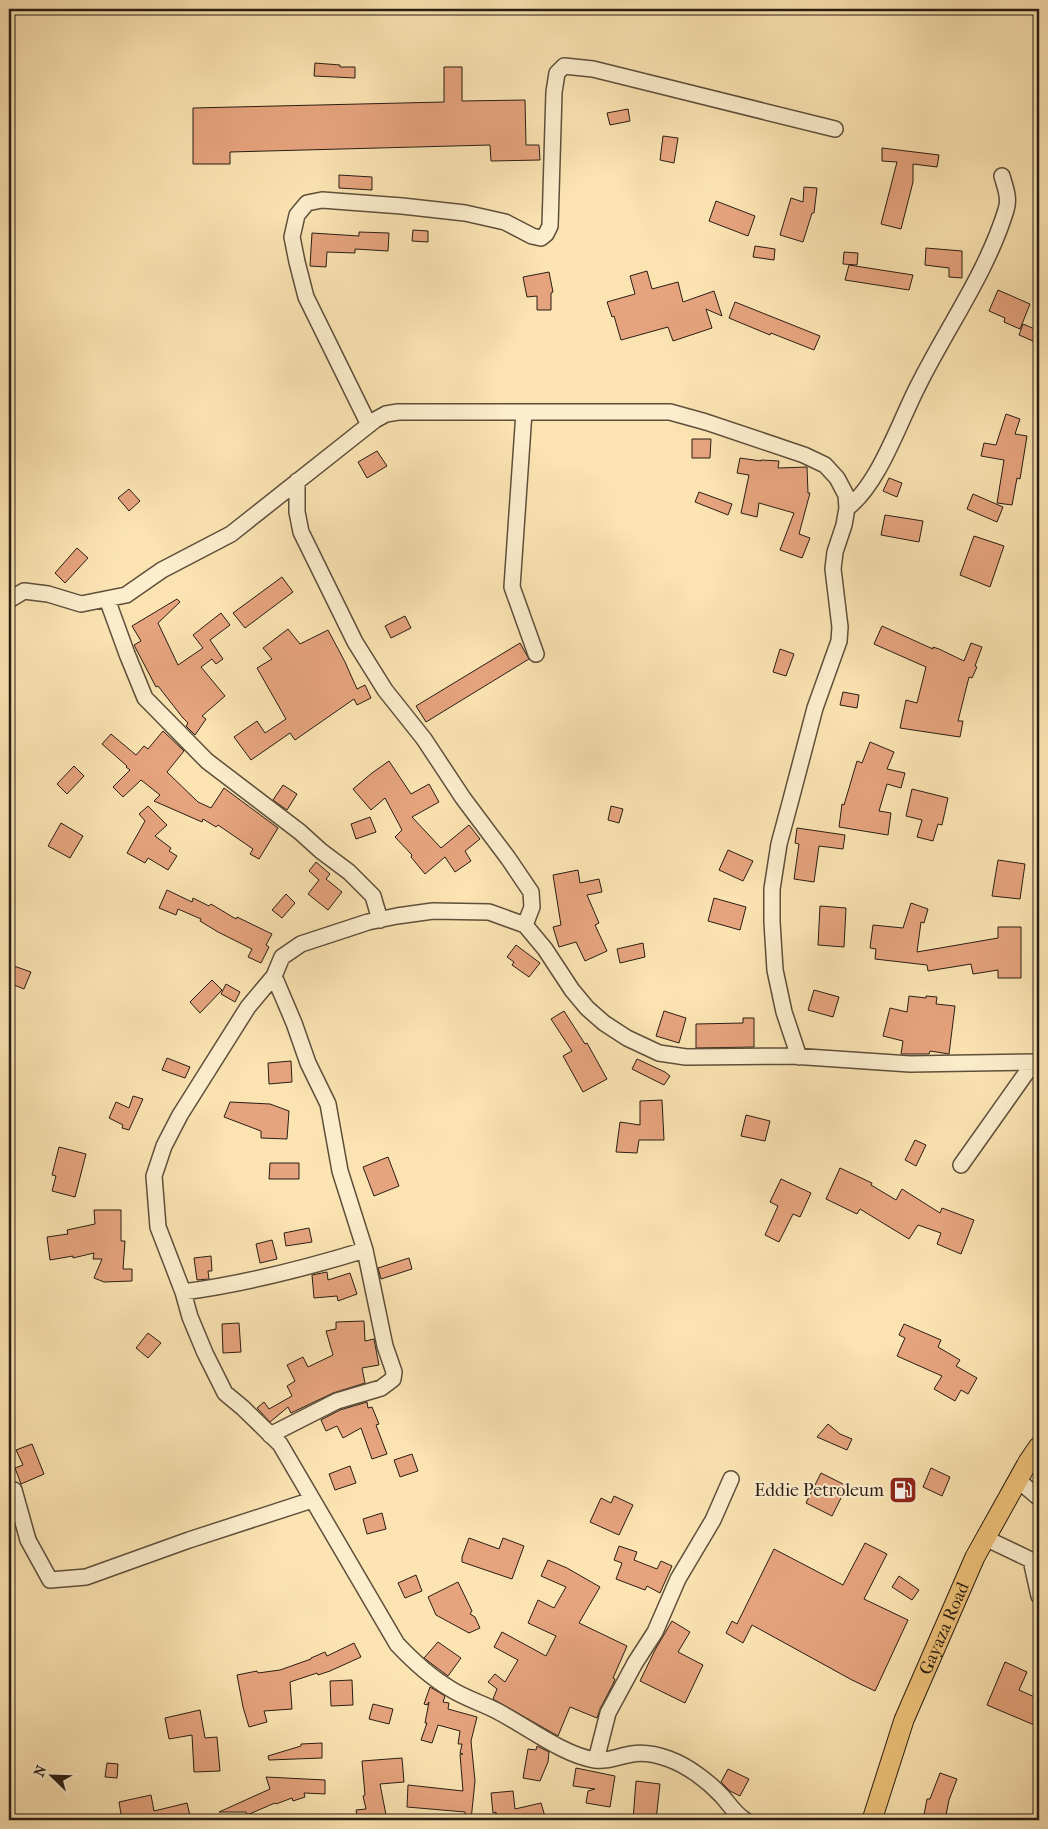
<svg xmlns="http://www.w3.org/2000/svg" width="1048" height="1829" viewBox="0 0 1048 1829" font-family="'IM FELL French Canon',serif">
  <rect width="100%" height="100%" fill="#fbe4b2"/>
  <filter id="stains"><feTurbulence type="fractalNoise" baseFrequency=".004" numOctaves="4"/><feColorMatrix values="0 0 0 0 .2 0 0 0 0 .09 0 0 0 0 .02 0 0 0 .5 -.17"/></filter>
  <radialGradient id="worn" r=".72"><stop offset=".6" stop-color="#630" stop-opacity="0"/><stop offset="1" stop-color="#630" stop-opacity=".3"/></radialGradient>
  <path fill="#e6a47e" stroke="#291d13" d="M315,63l25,2v2h15v11l-41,-2z
    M444,67h18v34l63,-1 1,45h13l1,15 -49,1 -1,-16 -260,7v12h-37v-56l251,-6z
    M628,109l2,12 -20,4 -3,-12z
    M663,136l15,2 -4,25 -14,-3z
    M882,148l57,7 -2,12 -24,-3v18l-12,47 -20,-5 16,-62 -15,-1z
    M339,175l33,2v13l-33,-2z
    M804,187l13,1 -3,25h-2l-9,29 -23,-7 11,-37 12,4z
    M716,201l39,15 -7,20 -39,-15z
    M413,230l15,1v11l-16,-1z
    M359,232l30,1 -1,18 -33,-2v4l-28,-1 -1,15 -16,-1 2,-33 47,3z
    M755,246l20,3 -1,11 -21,-3z
    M926,248l36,3v27l-13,-1v-9l-24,-3z
    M844,252l14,1 -1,12 -14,-1z
    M849,265l64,10 -4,15 -64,-10z
    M647,271l5,18 26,-7 5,20 31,-11 8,25 -16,-7 6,19 -39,13 -5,-14 -47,13 -7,-24 -2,1 -5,-15 28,-8 -5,-18z
    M549,272l4,20 -2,1v17h-14v-14l-10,1 -4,-20z
    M998,290l32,14 -10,25 -16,-7 1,-4 -16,-7z
    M735,302l85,34 -6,14 -43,-17 -1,2 -41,-17z
    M1023,324l14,6 -4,11 -14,-6z
    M1006,414l14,5 -5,15 12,2 -7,43 -3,-1 -5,27 -15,-2 7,-43 -23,-4 3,-13 12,2z
    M692,439h19l-1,19h-18z
    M377,451l10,15 -20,12 -9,-16z
    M740,458l21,3v-1l18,1 -1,7 29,-1 1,26h2l-11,41 11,4 -8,20 -22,-8 14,-37 -35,-10 -2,14 -16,-4 8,-38 -12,-2z
    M889,478l13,5 -5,14 -14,-6z
    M129,489l11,12 -11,10 -11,-13z
    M699,492l33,12 -4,11 -33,-13z
    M973,494l30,13 -6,15 -30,-13z
    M885,515l38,6 -4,21 -38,-7z
    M974,536l30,10 -14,41 -30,-12z
    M77,548l11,10 -23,25 -10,-10z
    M282,577l11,15 -48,36 -12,-15z
    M177,599l3,3 -22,21 20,42 25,-17 -10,-13 28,-22 9,12 -20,15 13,19 -7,5 -4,-5 -11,8 24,29 -23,20 4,3 -11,16 -9,-9 2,-3 -5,-5 -25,-32 -2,1 -22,-42 7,-4 -9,-15z
    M405,616l6,12 -20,10 -6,-12z
    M882,626l51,23v-2l6,2 25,12 7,-18 11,4 -7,19 2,1 -5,11 -3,-1 -11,44h5l-3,16 -60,-9 6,-28 11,3 9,-36 -52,-23z
    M288,629l12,15 28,-14 17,32 12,27 8,-4 6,13 -14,7 -3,-6 -59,41 -5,-7 -39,27 -17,-23 23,-16 8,12 21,-14 -29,-51 15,-9 -9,-11z
    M520,643l9,16 -103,63 -10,-16z
    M780,649l14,5 -8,22 -13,-4z
    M843,692l16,3 -2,13 -17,-3z
    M163,731l21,20 -17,21 31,30 13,6 13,-20 54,40 -19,31 -9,-5 3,-5 -35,-24 -2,2 -13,-8 -1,3 -48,-21 6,-6 -19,-15 -18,17 -10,-10 17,-17 -4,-3 1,-1 -25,-22 9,-10 25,21 8,-9 4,3z
    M870,742l24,10 -7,17 18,4 -4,15 -14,-4 -8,27 12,2 -3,22 -49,-8 3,-23 2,1 13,-44 5,2z
    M389,761l22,33 18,-10 10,18 -27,15 29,31 28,-23 11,14 -15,12 6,10 -16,11 -10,-15 -20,17 -14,-17 1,-2 -17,-18 7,-7 -17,-32 -14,12 -18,-21 19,-16z
    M74,766l10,10 -17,18 -10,-10z
    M283,785l14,9 -10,16 -14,-10z
    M912,789l36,9 -6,27 -4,-1 -5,17 -16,-4 5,-17 -16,-4z
    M148,806l19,19 -12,11 16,12 -2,3 8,5 -9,14 -20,-12 -3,5 -18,-10 18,-32 -6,-7z
    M611,806l12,3 -4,14 -11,-3z
    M370,817l6,15 -20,7 -5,-15z
    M61,823l22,13 -13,22 -22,-12z
    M797,828l48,7 -2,14 -24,-3 -5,36 -20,-3 5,-35 -4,-1z
    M728,850l25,11 -10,20 -24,-11z
    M998,860l27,4 -5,35 -28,-3z
    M316,862l14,12 -4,5 16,13 -14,18 -20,-16 11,-14 -10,-9z
    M578,870l2,13 19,-4 3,13 -15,3 12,28 -4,2 12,26 -22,10 -9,-19 -17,5 -6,-20 8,-2 -8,-50z
    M167,890l25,12 1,-4 16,8 2,-2 25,15 1,-2 35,17 -6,11 3,2 -8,16 -13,-6 4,-8 -34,-17 -18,-11 1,-2 -23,-10 -2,6 -17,-7z
    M286,894l9,9 -13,15 -10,-8z
    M714,898l32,9 -6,23 -32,-9z
    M911,903l17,6 -4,14 -3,-1 -4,30 81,-14v-11h23v51h-23v-8l-25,4 -2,-10 -43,7 -1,-6 -52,-6 1,-10 -6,-1 3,-23 30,3z
    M820,906l26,2 -2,39 -26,-2z
    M643,943l2,14 -25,6 -3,-14z
    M516,945l24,18 -11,14 -17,-12 2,-3 -7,-5z
    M11,965l20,7 -7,17 -15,-6v-12z
    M212,980l10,10 -22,23 -10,-11z
    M226,984l14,8 -5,10 -14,-8z
    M814,990l25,7 -6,20 -25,-7z
    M909,996l17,2v-2l11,1 -1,7 19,2 -6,48 -19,-3 -1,3h-28l2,-13 -20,-5 7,-28 17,4z
    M564,1011l21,33 2,-1 20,36 -24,13 -20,-36 9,-5 -21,-32z
    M664,1011l22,7 -7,25 -23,-7z
    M743,1018h11v29l-58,1v-24l47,-1z
    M167,1058l23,9 -5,11 -23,-8z
    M637,1059l28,13 5,4 -6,9 -32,-16z
    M291,1061l1,21 -23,2 -1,-21z
    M133,1096l10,3 -14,31 -7,-2 1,-3 -14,-7 7,-16 13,6z
    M662,1100l2,40h-25l-2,13 -21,-1 4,-30 20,3v-24z
    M230,1102l40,2 19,7 -2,28 -26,-1v-7l-37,-14z
    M746,1115l24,6 -5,20 -24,-5z
    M915,1140l11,5 -10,21 -11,-6z
    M59,1147l27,7 -11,43 -23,-6 4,-15 -4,-1z
    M388,1157l11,29 -25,10 -11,-29z
    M270,1163h29v16h-30z
    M840,1168l32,15 -1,2 25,15 6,-11 38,24 2,-5 32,12 -13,34 -24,-10 4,-11 -23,-8 -9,14 -49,-30 -3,5 -31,-15z
    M781,1179l30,14 -11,24 -7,-3 -14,28 -14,-7 13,-29 -8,-4z
    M94,1210h27v31h4l-2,28h9v12l-28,1 -10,-4 8,-19h-9l1,-6 -21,5v-2l-23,4 -3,-23 21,-3 -1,-4 28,-6z
    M309,1228l3,14 -26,4 -2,-13z
    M272,1240l5,19 -17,4 -4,-19z
    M211,1256l1,15h-4l1,8 -12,1 -3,-22z
    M409,1258l3,11 -31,10 -3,-11z
    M327,1272l1,8 22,-7 7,21 -19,7 -1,-5 -23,2 -2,-23z
    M364,1321l1,20 9,-2 5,26 -17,3 3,15 -32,10 -42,20 -3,-6 -18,15 -13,-14 7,-6 5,7 23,-13 -5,-10 8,-5 -8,-16 16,-8 5,10 25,-12 -7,-24 10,-2v-7z
    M239,1323l2,29 -18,1 -1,-29z
    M904,1324l37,16 -3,7 22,13 -4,6 21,12 -9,16 -7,-4 -6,11 -21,-12 8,-13 -45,-20 8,-18 -6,-3z
    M148,1333l13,10 -13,15 -12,-10z
    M367,1402l1,6 4,-1 7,17 -3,1 11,29 -15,5 -11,-31 -18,10 -6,-12 -11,5 -5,-11 19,-10z
    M828,1424l12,10 12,5 -5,11 -30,-13z
    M32,1444l12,30 -23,10 -6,-16 8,-3 -7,-15z
    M412,1454l6,17 -18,6 -6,-17z
    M350,1466l6,17 -21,7 -6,-16z
    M931,1468l19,9 -8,19 -19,-9z
    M821,1473l26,13 -15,30 -26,-13z
    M614,1496l19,9 -14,30 -29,-13 11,-24 10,5z
    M382,1513l4,16 -19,5 -4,-15z
    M469,1538l30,11 4,-11 21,8 -12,33 -50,-17v-5z
    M865,1543l22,11 -23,45 44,21 -33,71 -23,-11 -100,-55 -9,18 -17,-10 6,-12 5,3 37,-75 69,36z
    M619,1546l18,6 -3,8 23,9 4,-8 11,5 -12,27 -13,-7 -2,4 -29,-11 6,-16 -8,-3z
    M548,1560l19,8 33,19 -21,36 48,23 -14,32 2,1 -2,5 -13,25 -3,9 -27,-11 -12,29 -65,-37 4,-10 -9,-7 7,-8 10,8 13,-22 -24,-13 8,-15 44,24 10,-20 -28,-13 10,-23 16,8 12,-21 -25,-11z
    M416,1575l6,16 -17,7 -7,-15z
    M899,1576l20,14 -7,10 -20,-13z
    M458,1582l14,29 -2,3 5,3 5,11 -11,5 -33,-18 -8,-18z
    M672,1621l18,11 -12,20 25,13 -18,38 -45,-22 15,-31z
    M438,1642l23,16 -13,18 -24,-18z
    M354,1643l7,14 -31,14 -12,4 -1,-2 -27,9 2,27 -28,2 3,11 -18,5 -6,-20 -6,-32 20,-4 1,2 22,-3 31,-11v-1l14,-6 2,4z
    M1005,1662l22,10 -8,18 20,9v28l-52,-22z
    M352,1680l1,25 -22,1 -1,-25z
    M430,1687l15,9 -2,6 6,1 -1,6 29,8 -6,24 4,40 -4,39h-5l-1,-8 -58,-5 1,-22 55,6 -3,-37h3l-3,-1 2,-9h-4l2,-13 -22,-6 -6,18 -11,-3 6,-17h-2l4,-21 -2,3 -3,-1z
    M373,1704l20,5 -4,15 -20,-5z
    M200,1710l5,28 12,-1 3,34 -26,1 -2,-37 -23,4 -4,-21z
    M322,1743v15l-53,2 -1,-4 33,-10v-2z
    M537,1746l12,6 -1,10 -8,19 -17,-3 5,-29 8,1z
    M402,1758l2,24 -24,2 7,36h-29l-2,-10 10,-1 -3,-13 2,-1 -3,-34z
    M107,1763l11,1 -1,14 -12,-1z
    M576,1768l39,8 -5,31 -24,-4 2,-12 7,-2 -22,-3z
    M728,1769l21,10 -9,17 -10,-5 -9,-9z
    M940,1773l17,6 -8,21 -4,20h-22l4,-21h3z
    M266,1777l59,3v14l-21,-1 1,4 -12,4 -1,-3 -16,6 -1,-1 -28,12 -1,-3h-27l51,-23z
    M636,1781l24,3 -4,36h-23z
    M513,1791l2,18 26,-6 5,17h-58v-4l8,-2v-2l-3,1 -2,-20z
    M151,1795l3,16 33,-8 4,17h-69l-3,-18z"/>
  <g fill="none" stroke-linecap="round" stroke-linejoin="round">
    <defs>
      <path id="minor" d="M524,412l-12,175 24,67
        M369,425l-63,-128 -9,-35 -5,-25 5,-22 10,-12 15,-3 80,6 63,7 40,9 27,14 9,2 5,-4 4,-8 4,-134 3,-19 7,-7 29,3 242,60
        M297,481v31l4,20 54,110 30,48 39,49 39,59 45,60 23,34 1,15 -7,18
        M847,508c32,-23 53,-88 72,-124 29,-58 68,-112 87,-174 4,-12 -1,-23 -4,-34
        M107,599l20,55 18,44 62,63 93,71 21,19 28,21 24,24 7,24
        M9,600l15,-9 24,3 33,10 45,-9 36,-25 69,-36 144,-114 11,-6 12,-2h272l36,10 98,33 21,10 12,13 9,17 1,13 -3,17 -9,27 -2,17 7,58 -1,14 -24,67 -25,95 -11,41 -7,45v33l3,48 9,42 15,45
        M961,1165l73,-103
        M183,1292c61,-8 123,-24 182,-42
        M270,1435l67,-34 44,-13 12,-9 1,-7 -9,-26 -20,-96 -25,-79 -12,-67 -20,-41 -14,-40 -20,-47
        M1018,1480l21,18
        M14,1490l14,50 22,40 36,-3 103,-37 123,-40
        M985,1538l46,22 8,36
        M596,1760l12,-47 27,-50 20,-31 23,-53 35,-59 18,-41
        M745,1820c-10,-6 -15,-15 -23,-24 -14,-15 -34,-30 -53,-37 -11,-4 -25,-7 -37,-5 -13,2 -24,8 -37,6 -32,-5 -69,-34 -98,-49 -15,-8 -33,-13 -48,-23 -20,-12 -36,-27 -52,-44l-117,-200 -37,-36 -18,-15 -20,-40 -15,-36 -7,-25 -25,-65 -4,-51 10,-30 16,-31 68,-108 26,-31 8,-19 19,-13 67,-22 29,-6 36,-5 56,1 36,13 20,24 27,41 15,18 17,15 23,15 32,15 27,4 106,-1 118,8 129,-2"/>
      <g id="major">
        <path id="s1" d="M872,1820l32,-100 71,-163 53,-95 11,-16"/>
      </g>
    </defs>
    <use href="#minor" stroke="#5e4f3b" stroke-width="18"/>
    <use href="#major" stroke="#291d13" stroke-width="21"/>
    <use href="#minor" stroke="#fcedcd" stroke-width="15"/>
    <use href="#major" stroke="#eec279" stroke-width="19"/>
  </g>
  <defs>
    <symbol id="fuel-square" viewBox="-11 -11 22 22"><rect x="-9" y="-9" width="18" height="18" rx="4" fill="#8f2418" stroke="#fcedcd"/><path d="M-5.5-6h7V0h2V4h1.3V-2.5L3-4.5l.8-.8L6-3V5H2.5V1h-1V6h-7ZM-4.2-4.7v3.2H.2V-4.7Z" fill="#fff"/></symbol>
  </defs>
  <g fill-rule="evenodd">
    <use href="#fuel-square" x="887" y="1474" width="32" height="32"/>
  </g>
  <g text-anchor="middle" stroke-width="4" stroke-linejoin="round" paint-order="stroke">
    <g font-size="18" fill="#291d13" stroke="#fcedcd" text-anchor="end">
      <text x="884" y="1496">Eddie Petroleum</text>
    </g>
    <g font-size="18" fill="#291d13" stroke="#fcedcd">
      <text dy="6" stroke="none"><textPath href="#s1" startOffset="205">Gayaza Road</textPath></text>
    </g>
  </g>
  <rect width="1048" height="1829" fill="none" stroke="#fbe4b2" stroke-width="30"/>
  <rect x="10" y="10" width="1028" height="1809" fill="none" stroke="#291d13" stroke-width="2.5"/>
  <rect x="15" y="15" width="1018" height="1799" fill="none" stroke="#291d13"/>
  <g transform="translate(52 1776) rotate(293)" stroke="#fcedcd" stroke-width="4" paint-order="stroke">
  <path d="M0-4L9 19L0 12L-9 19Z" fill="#291d13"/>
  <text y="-8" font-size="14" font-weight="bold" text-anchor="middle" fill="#291d13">N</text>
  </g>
  <rect width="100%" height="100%" filter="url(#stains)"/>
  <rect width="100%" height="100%" fill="url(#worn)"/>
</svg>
